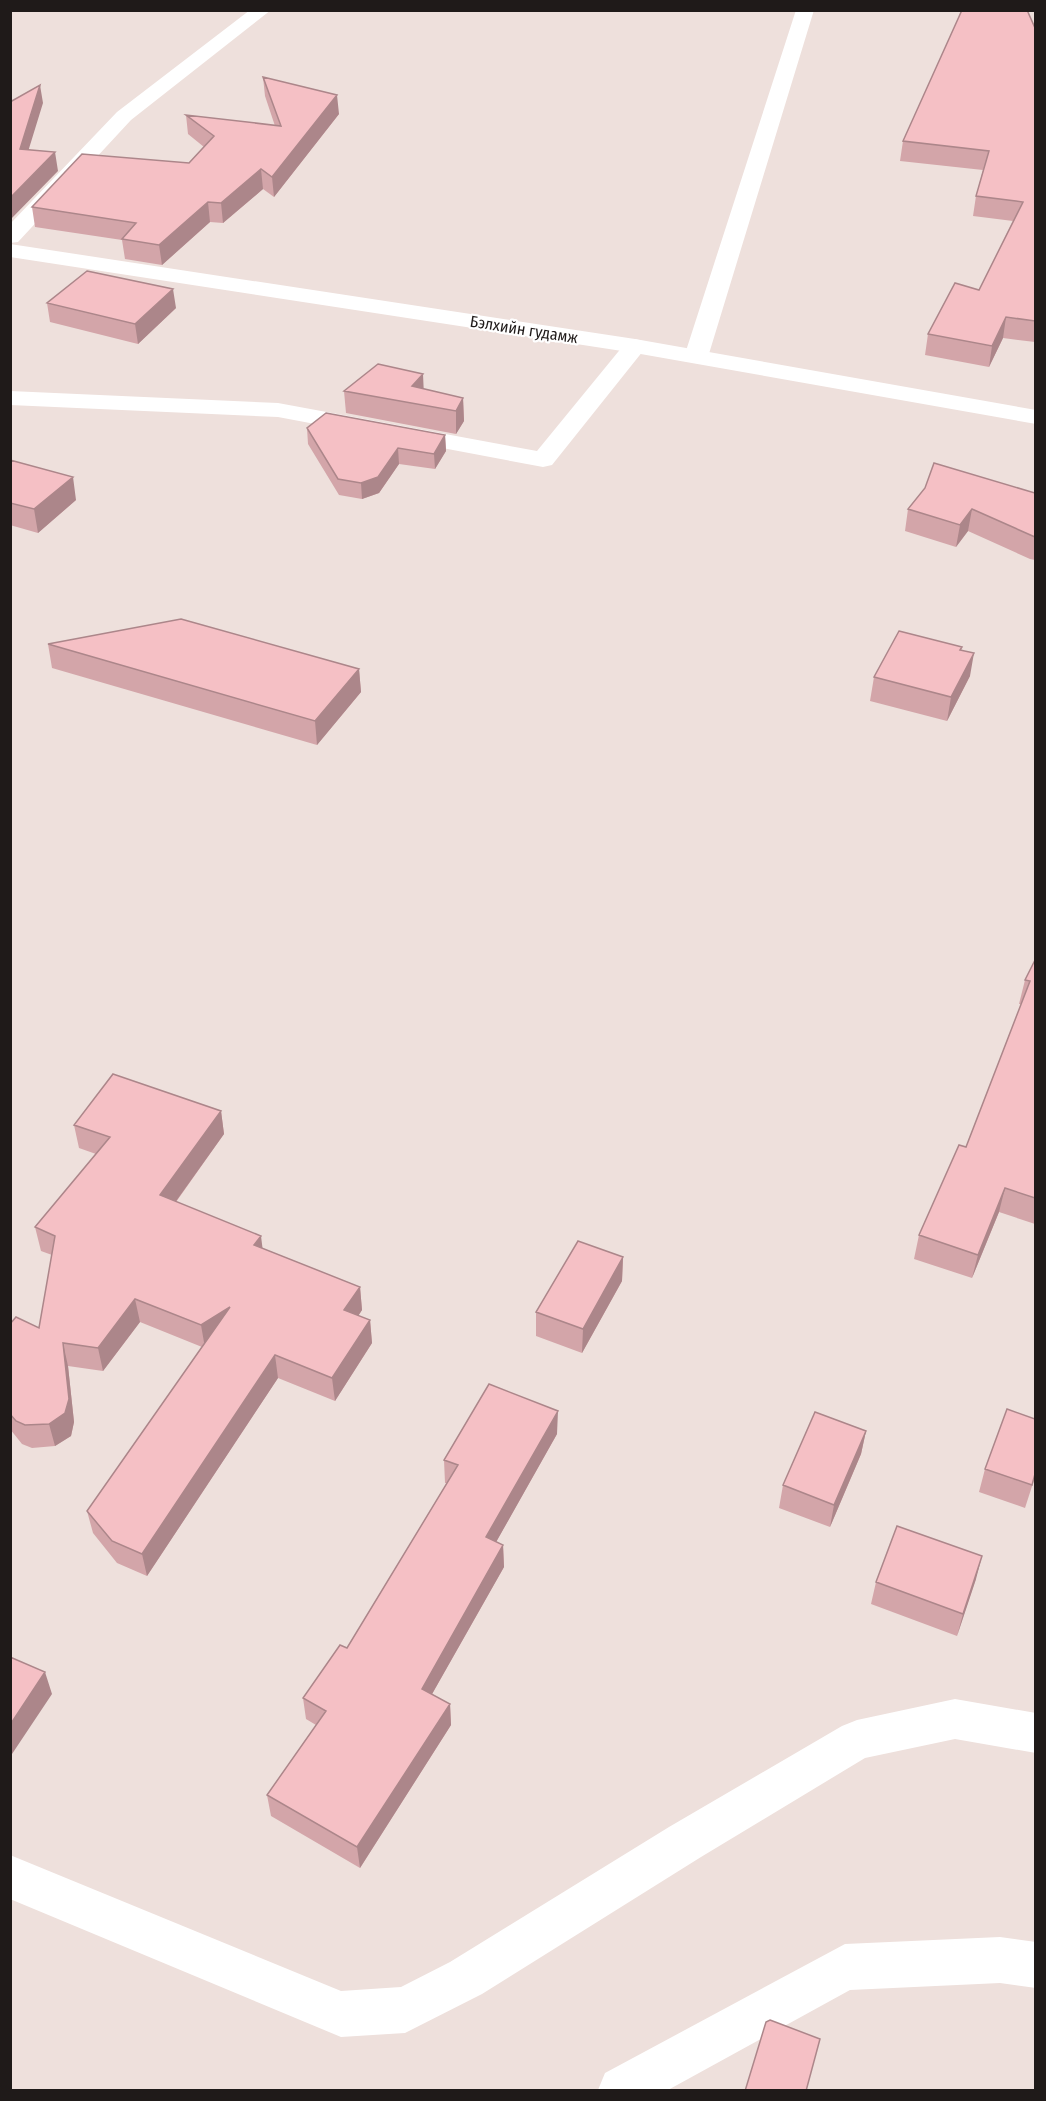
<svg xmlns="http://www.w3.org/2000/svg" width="1046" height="2101" viewBox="0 0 1046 2101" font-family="'Fira Sans Condensed',sans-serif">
  <rect width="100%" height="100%" fill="#eee0dc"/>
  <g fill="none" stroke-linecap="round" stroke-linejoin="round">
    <path fill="#fff" fill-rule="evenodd" d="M250,10h21l-140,110 -113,122 -8,1v-19l107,-112z
      M796,10h18l-106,347 -4,5h-16l-4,-5z
      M635,339l8,2 3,5 -3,5 -91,114 -9,2 -265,-50 -268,-12v-14l268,12 259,48 90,-110z
      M955,1699l81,14v40l-81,-14 -90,19 -164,99 -219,137 -77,39 -64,4 -331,-138v-44l331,136 60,-4 49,-25 219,-135 173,-101 15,-6z
      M1000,1937l36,5v46l-36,-5 -150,7 -182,100h-70l7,-17 240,-129z"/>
    <path fill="#fff" fill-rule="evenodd" d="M10,244l625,95 401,71v14l-401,-71 -625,-96z"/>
  </g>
  <path fill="#d3a5a9" d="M573,10h33l-4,2z
    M1035,28v314l-32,-4 -14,29 -64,-12 3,-21 51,-44 34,-69 -40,-5 3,-20 7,-26 -83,-9 3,-20z
    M263,77l76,37 -65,83 -11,-8 -40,34 -13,-1 -48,43 -37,-6 -3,-19 -87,-13 -3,-20 157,-44 15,-16 -16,-13 -2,-19 89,11 -10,-30z
    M47,303l129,5 -38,36 -88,-22z
    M424,389l39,9 1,23 -8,13 -110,-21 -2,-22z
    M307,428l138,7 1,16 -11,18 -36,-5 -20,29 -17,6 -23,-4 -31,-51z
    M10,460l66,40 -38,33 -28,-8z
    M1035,493v67l-5,-1 -62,-28 -12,16 -51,-16 3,-22z
    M48,644l311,25 2,23 -44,53 -265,-77z
    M961,650l9,26 -23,45 -77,-20 4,-24z
    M1035,960v264l-36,-12 -27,66 -58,-19 5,-24 47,-88 55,-143h-2l6,-24z
    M221,1111l3,23 -48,68 86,46 98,39 2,23 -4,6 12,4 2,23 -37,58 -57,-23 -131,198 -30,-13 -24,-30 -6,-22 115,-164 -62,-25 -37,49 -35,-5 6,56 -3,14 -16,10 -23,2 -10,-4 -12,-15v-105l29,4 13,-73 -11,-4 -6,-24 61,-73 -17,-6 -5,-23z
    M623,1257l-1,24 -40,72 -46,-17v-24z
    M866,1431l-5,23 -31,73 -51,-19 4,-23z
    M557,1434l-61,108 7,3 1,22 -72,127 18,10 1,21 -91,143 -89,-52 -4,-21 49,-70 -10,-6 -3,-21 44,-50 100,-165h-2l-1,-23z
    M985,1469l50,8 -10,31 -46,-16z
    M976,1579l-19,57 -86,-32 5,-22z"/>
  <path fill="#ac868a" d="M40,85l3,18 -20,65 -3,-19z
    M337,95l2,19 -65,83 -2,-20z
    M55,152l3,19 -48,49v-22z
    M261,169l2,20 -40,34 -2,-20z
    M208,202l2,20 -48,43 -3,-20z
    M173,289l3,19 -38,36 -3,-20z
    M1006,317l-3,21 -14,29 3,-21z
    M423,374l1,22 -12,-10z
    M463,398l1,23 -8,13v-23z
    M445,435l1,16 -11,18 -1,-15z
    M398,448l1,16 -20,29 -17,6 -1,-16z
    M73,477l3,23 -38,33 -4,-24z
    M972,509l-4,22 -12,16 4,-22z
    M974,653l-4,23 -23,45 4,-24z
    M359,669l2,23 -44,53 -2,-24z
    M221,1111l3,23 -60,84 -4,-23z
    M1005,1188l-6,24 -27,66 6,-23z
    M261,1236l3,24 -10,-15z
    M623,1257l-1,24 -40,72 1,-24z
    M360,1287l2,23 -15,23 -3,-23z
    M135,1299l5,23 -37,49 -5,-23z
    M230,1307l-25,41 -4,-23z
    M370,1320l2,23 -37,58 -3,-23z
    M63,1343l5,23 6,56 -3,14 -16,10 -6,-22z
    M275,1355l3,23 -131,198 -5,-22z
    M558,1411l-1,23 -71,126v-23z
    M866,1431l-5,23 -31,73 4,-22z
    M503,1545l1,22 -81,143 -1,-21z
    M982,1556l-6,23 -19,57 6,-22z
    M45,1672l7,22 -42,63v-32z
    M450,1704l1,21 -91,143 -3,-21z"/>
  <path fill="#f5c0c5" stroke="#ac868a" stroke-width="1.5" d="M962,10h65l8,18v293l-29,-4 -14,29 -64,-12 27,-51 24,7 44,-88 -47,-6 13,-45 -86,-10z
    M263,77l74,18 -65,82 -11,-8 -40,34 -13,-1 -49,43 -37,-6 14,-16 -104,-16 50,-53 107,9 25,-27 -28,-21 95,11z
    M40,85l-20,64 35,3 -45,46v-96z
    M87,271l86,18 -38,35 -88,-21z
    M378,364l45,10 -11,12 51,12 -7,13 -112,-20z
    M326,413l119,22 -11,19 -36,-6 -20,29 -17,6 -23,-4 -31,-51z
    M10,460l63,17 -39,32 -24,-6z
    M934,463l101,30v44l-63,-28 -12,16 -52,-16 17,-21z
    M181,619l178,50 -44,52 -267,-77z
    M899,631l63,16 -2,3 14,3 -23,44 -77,-20z
    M1035,960v238l-30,-10 -27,67 -59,-20 40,-90 7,2 64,-166 -5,-1z
    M113,1074l108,37 -61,84 101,41 -7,9 106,42 -16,23 26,10 -38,58 -57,-23 -133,199 -30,-13 -25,-30 143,-204 -29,18 -66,-26 -37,49 -35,-5 6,56 -4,14 -16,11 -24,1 -9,-4 -6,-7v-90l6,-7 23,11 16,-92 -20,-9 75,-90 -36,-12z
    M578,1241l45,16 -40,72 -47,-17z
    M489,1384l69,27 -72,126 17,8 -81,144 28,15 -93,143 -90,-52 59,-84 -23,-13 37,-53 7,3 111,-183 -14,-5z
    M1007,1409l28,10v55l-3,11 -47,-16z
    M815,1412l51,19 -32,74 -51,-20z
    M897,1526l85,30 -19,58 -87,-32z
    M10,1657l35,15 -35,53z
    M770,2020l50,19 -14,52h-61l21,-69z"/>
  <g text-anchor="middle" stroke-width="4.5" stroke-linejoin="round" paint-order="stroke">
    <g font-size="16" fill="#1f1a19" stroke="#fff">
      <text transform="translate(524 329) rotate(9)" y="6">Бэлхийн гудамж</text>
    </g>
  </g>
  <rect width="1046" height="2101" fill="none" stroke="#1f1a19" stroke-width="24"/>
</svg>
